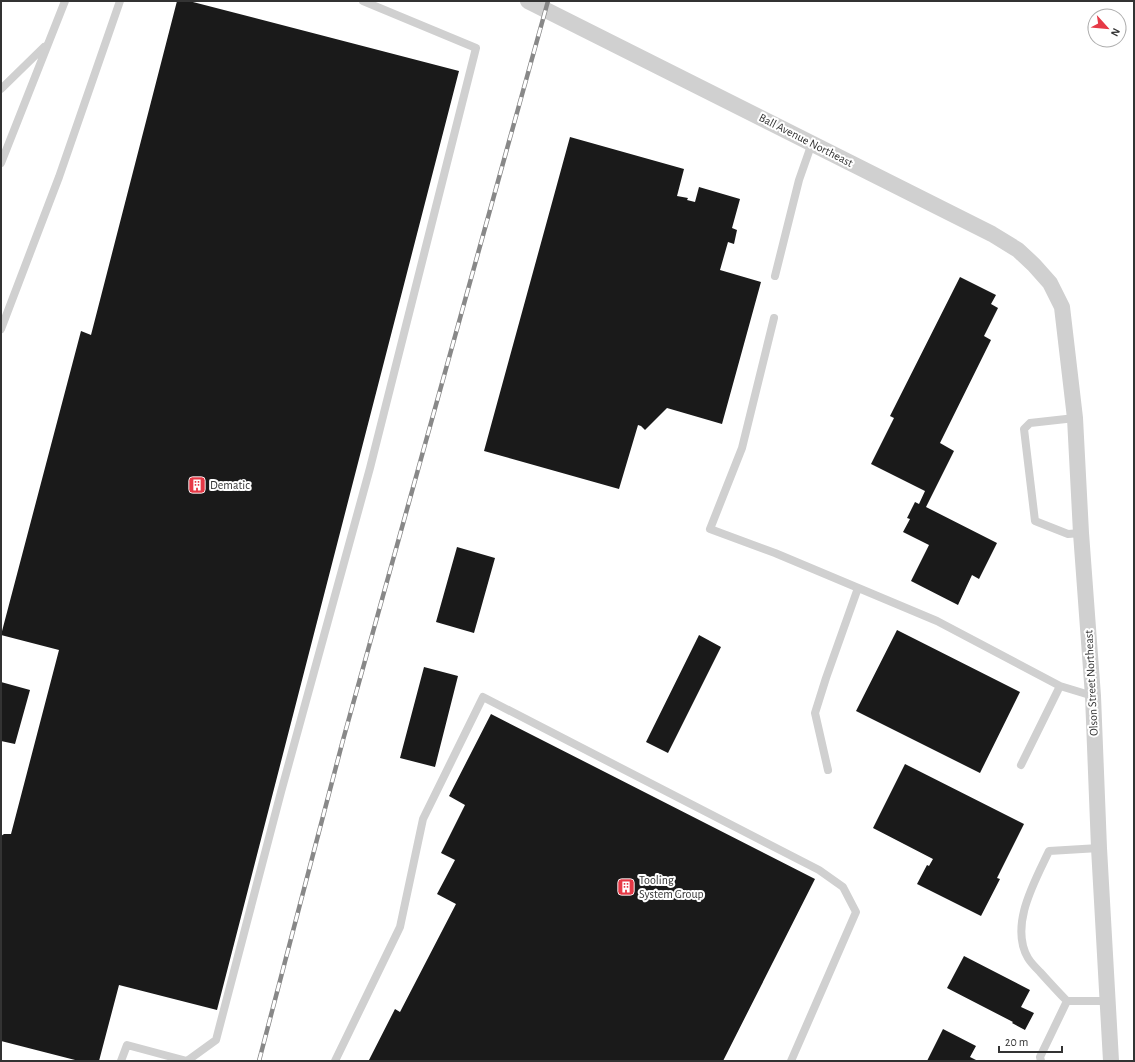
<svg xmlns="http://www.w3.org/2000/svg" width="1135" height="1062" viewBox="0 0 1135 1062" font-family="'Alegreya Sans',sans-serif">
  <rect width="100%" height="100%" fill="#fff"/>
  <path fill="#1a1a1a" d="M177,1h12l270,70 -242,939 -98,-25 -20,76h-20l-78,-20v-205l3,-2h7l48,-184 -58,-15 80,-304 10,4z
    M570,137l114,32 -7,27 11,2 -1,2 8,2 4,-15 41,12 -8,29 5,2 -3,14 -6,-2 -8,28 41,12 -39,142 -55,-16 -22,22 -4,-4 -3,-1 -19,64 -135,-38z
    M960,277l36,18 -5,9 7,4 -14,28 7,4 -51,103 14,8 -28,56 71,36 -18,36 -7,-4 -14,30 -47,-24 18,-36 -26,-13 7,-13 -3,-1 8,-16 4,2 6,-13 -54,-27 23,-46 -4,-2z
    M457,547l38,11 -21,75 -38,-11z
    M897,630l123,62 -40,81 -124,-62z
    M699,635l22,12 -53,106 -22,-11z
    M424,667l34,9 -23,91 -35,-9z
    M1,682l29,8 -15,54 -14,-3z
    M491,714l324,165 -92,182 -354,-1 26,-51 5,3 56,-108 -19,-10 18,-34 -14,-7 24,-48 -16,-9z
    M905,764l119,60 -27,54 3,1 -19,37 -64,-32 10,-19 2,1 4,-7 -60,-31z
    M964,956l66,34 -9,17 13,6 -9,17 -13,-7 1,-1 -66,-34z
    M943,1029l33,17 -6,11 8,4h-51z"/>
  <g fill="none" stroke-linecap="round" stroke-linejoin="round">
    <path stroke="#d0d0d0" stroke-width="8" d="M1,89l43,-42
      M1,163l64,-162
      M775,276l24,-96 13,-37
      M774,318l-32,130 -32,81 65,24 162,68 123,65 33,10
      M1,329l58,-152 61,-176
      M1075,418l-45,5 -6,6 11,92 33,13 13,-1
      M1021,765l39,-79
      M828,770l-13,-57 11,-35 32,-90
      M1067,1001h40
      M121,1061l6,-16 60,16
      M187,1061l29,-21 65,-248 89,-324 106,-420 -113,-47
      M335,1061l65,-134 23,-108 60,-122 336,173 24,17 13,25 -65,149
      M1041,1061l-1,-4 27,-56c-9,-9 -18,-19 -27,-29 -4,-4 -9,-9 -12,-14 -19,-33 7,-77 21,-107l50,-3"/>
    <path stroke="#d0d0d0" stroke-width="16" d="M528,1l464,233 26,16 16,15 16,18 12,24 13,111 6,115 12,163 6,152 12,213"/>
    <defs>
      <path id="rail" d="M259,1061l84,-321 205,-739"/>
    </defs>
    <use href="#rail" stroke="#888" stroke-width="4.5"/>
    <use href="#rail" stroke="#fff" stroke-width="3" stroke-dasharray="9" stroke-linecap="butt"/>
  </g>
  <defs>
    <symbol id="building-square" viewBox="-11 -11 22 22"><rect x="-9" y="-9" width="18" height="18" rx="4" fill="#e63946" stroke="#fff"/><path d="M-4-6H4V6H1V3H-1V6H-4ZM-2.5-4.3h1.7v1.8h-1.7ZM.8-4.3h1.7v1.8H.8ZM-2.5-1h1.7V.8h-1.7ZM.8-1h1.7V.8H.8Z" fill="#fff"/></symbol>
  </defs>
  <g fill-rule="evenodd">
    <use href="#building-square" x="187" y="475" width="20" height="20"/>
    <use href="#building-square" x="616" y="877" width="20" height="20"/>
  </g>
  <g text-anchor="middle" stroke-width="4" stroke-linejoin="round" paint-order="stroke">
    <g font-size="12" fill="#333" stroke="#fff">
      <text transform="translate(806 140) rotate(27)" y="4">Ball Avenue Northeast</text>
      <text transform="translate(1091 683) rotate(-93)" y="4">Olson Street Northeast</text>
    </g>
    <g font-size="12" fill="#333" stroke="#fff" text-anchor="start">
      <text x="210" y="489">Dematic</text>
      <text x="639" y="884">Tooling<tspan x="639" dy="14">System Group</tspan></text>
    </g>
  </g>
  <rect width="1135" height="1062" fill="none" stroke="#333333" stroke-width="4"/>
  <g transform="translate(1107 28) rotate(117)"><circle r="19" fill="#ffffff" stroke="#adadad"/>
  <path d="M0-3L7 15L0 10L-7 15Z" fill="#e63946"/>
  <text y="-6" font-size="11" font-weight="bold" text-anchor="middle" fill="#333333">N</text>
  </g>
  <path d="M999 1046v6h63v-6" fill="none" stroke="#333333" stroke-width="2"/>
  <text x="1005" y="1046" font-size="12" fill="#333333" stroke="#ffffff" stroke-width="3" paint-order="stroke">20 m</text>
</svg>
